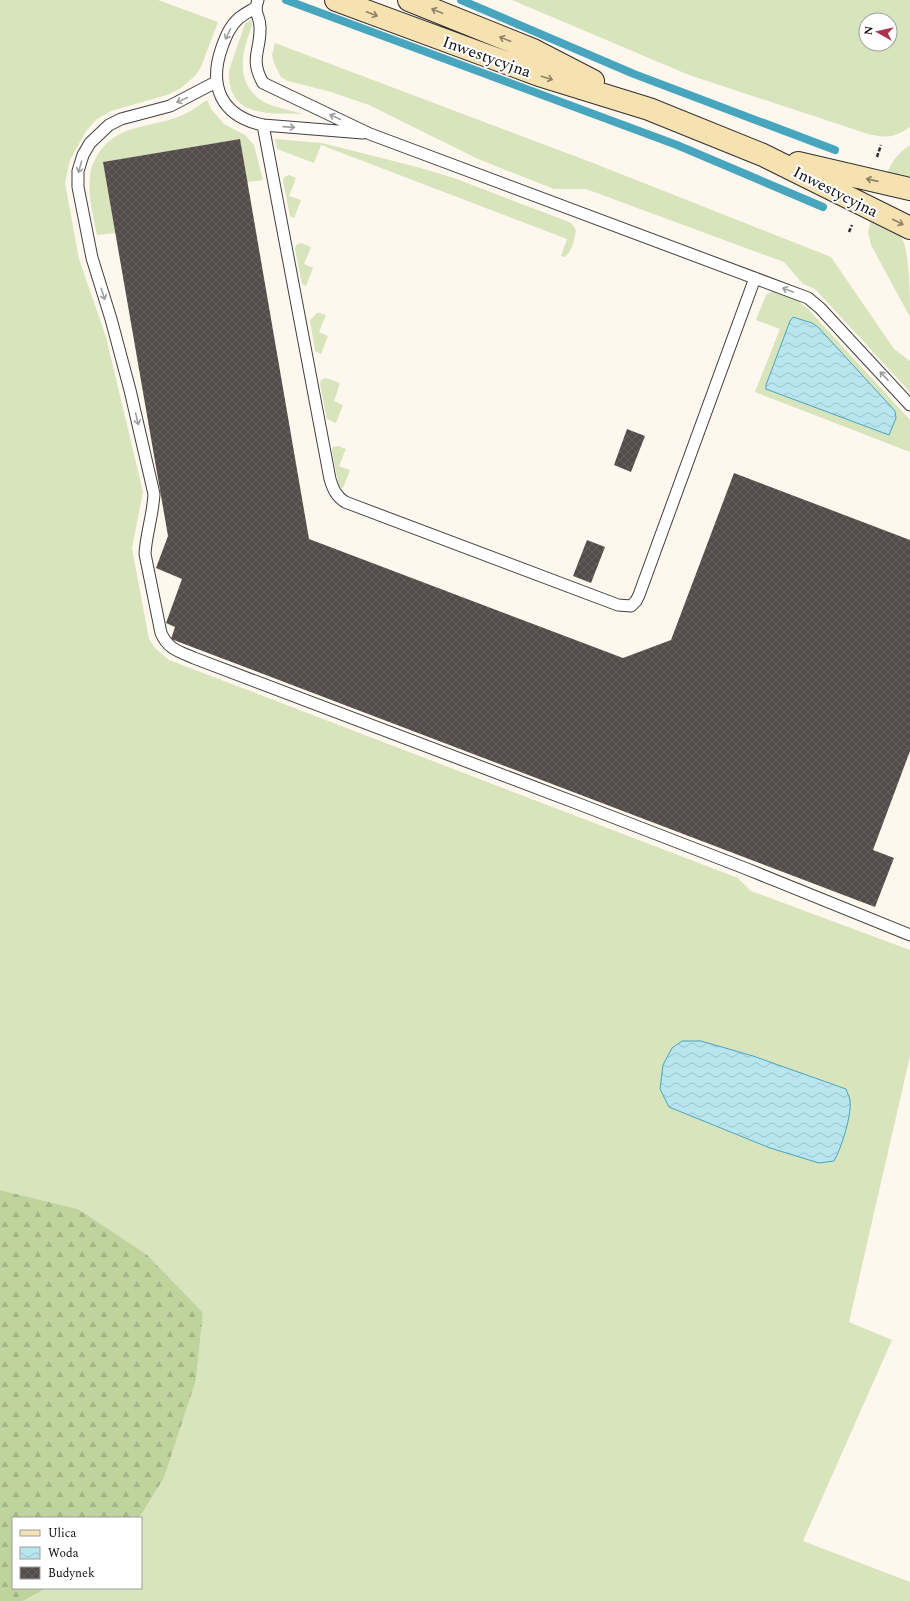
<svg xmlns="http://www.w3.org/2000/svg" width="910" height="1601" viewBox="0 0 910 1601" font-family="Spectral,serif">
  <defs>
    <pattern id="forest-firs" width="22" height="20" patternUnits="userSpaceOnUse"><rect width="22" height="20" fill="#bfd39d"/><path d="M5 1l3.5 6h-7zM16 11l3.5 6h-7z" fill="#a3b486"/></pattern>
    <pattern id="water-waves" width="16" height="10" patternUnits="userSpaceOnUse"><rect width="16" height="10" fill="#b9e5ef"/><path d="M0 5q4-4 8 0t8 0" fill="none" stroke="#9ec3cc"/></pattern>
    <pattern id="building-cross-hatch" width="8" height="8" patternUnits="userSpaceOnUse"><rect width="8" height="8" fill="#544c4a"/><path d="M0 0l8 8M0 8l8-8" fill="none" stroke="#686160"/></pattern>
  </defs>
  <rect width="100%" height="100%" fill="#fdf7ee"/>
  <path fill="#d8e4bc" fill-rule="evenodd" d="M0,0h158l60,22 -17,45 -6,9 -14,12 -14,7 -56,16 -14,8 -11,12 -16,29 -5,23 14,76 27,78 37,155 -11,56 17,91 6,9 14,12 569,218 13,13 159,59v106l-61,266 43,18 -89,201 107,41v19h-887l23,-13h95v-70h-2l25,-40 32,-98 7,-67 -125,-104 -78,-19zM682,1041h19l52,15 -68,57 -16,-6z
    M512,0h398v127c-17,12 -26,11 -45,6l-176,-58zM866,20h24v24h-24z
    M250,20l2,2v4c-11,27 -18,60 14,77 11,5 24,7 36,11 -34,-1 -75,4 -73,-44l16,-46z
    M275,43l318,120 238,94 63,92 16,12v31l-95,-103 -12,-5 -19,-22 -198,-73h-32l-76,-30 -109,-54 -38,-13 -43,-11 -7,-4 -7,-14 -2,-8z
    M207,100l4,9 13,15 21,11 9,10 9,35 -16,2 -7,-43 -136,23 12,71 -19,2c-4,-19 -9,-39 -7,-58 0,-8 4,-16 8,-23 19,-29 48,-26 77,-36 12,-4 22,-11 32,-18z
    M275,139l47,4 95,24 37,11 115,44 3,2 4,6c-1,8 -4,23 -12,27l-3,-1 6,-17 -246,-94 -7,18 -37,-14z
    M910,145v31l-9,1 -15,-1c5,-14 12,-23 24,-31z
    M289,175l7,3 -7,18 12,4 -7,18 -4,-2 -7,-35 1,-4z
    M871,219c11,4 22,8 30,17 9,17 9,59 9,81l-39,-72 -3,-13z
    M301,243l10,4 -7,17 9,4 -7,18 -4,-2 -7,-35 1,-4z
    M773,291l24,9 12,10 101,110v32l-155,-60 25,-63 -24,-9 10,-25z
    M317,313h3l6,2 -7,17 9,4 -7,18 -6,-3 -5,-31z
    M326,378l14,5 -6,18 9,4 -7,18 -9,-4 -7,-35 1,-4z
    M338,446l8,3 -7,17 11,4 -7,18 -4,-1 -7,-36 1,-4z"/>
  <path fill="url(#forest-firs)" d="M0,1190l78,19 69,46 56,58 -7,67 -32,98 -25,40h-126v70h33l-23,13h-23z"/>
  <path fill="url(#water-waves)" stroke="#48a5be" d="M793,317l19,6 6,4 77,84 1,7 -7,17 -123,-46v-4l24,-64z
    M682,1041h19l52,15 93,33c1,4 4,8 4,12 2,14 -9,48 -16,60l-15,2 -49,-15 -101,-41 -9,-18 3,-24 9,-17z"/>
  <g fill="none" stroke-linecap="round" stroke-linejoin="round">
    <path stroke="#48a5be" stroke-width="8" d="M286,0l391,145 146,62
      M461,0l173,74 201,76"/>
  </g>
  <path fill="url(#building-cross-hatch)" d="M240,139l69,400 314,119 48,-18 63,-167 176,67v211l-37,99 21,8 -19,49 -704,-268 4,-12 -9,-4 16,-44 -26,-11 12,-32 -65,-374z
    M627,429l18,7 -14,36 -17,-7z
    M587,540l18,7 -14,36 -18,-7z"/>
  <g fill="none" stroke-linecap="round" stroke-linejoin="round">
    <defs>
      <path id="lane" d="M258,0c-5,14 2,15 2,27 1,24 -11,31 3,56l107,51 438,164 12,10 90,97
        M255,8c-5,3 -11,6 -16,10 -9,8 -13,18 -17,29 -14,39 -1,69 41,78l100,8
        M216,82l-46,24 -49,13 -12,6 -19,18 -7,12 -5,16v16l14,71 19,61 19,71 24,104c-1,21 -8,40 -9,60l16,79c7,16 17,18 33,25l385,146 168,65 163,66
        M263,125l67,354c3,10 6,17 15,23l273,103 13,1 5,-5 3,-6 116,-317"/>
      <path id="secondary" d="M336,0l203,75 110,34 114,46 147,73
        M409,0l124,50 60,31
        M798,163l112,26"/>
    </defs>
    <use href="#lane" stroke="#404040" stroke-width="13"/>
    <use href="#secondary" stroke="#2f2f2f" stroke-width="24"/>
    <path stroke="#2f2f2f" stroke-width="2.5" stroke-dasharray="4 2" stroke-linecap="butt" d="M877,157l4,-12
      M849,232l3,-7"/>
    <use href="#lane" stroke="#fff" stroke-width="11"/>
    <use href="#secondary" stroke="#f6e1b1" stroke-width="22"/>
  </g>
  <defs><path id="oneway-shaft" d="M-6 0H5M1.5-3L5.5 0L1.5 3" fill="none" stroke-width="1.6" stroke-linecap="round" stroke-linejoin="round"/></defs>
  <g stroke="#8d8267">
    <use href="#oneway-shaft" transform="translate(437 11) rotate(-158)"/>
    <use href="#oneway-shaft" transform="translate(372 14) rotate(21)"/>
    <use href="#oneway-shaft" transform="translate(505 39) rotate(-158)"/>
    <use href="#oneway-shaft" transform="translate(547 78) rotate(17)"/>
    <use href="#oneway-shaft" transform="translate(872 180) rotate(-167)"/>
    <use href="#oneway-shaft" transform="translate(898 222) rotate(27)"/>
  </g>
  <g stroke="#9e9e9e">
    <use href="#oneway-shaft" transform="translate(228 34) rotate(116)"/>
    <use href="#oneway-shaft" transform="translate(182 100) rotate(155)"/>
    <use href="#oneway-shaft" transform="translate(335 117) rotate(-155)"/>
    <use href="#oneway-shaft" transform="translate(289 127) rotate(4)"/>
    <use href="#oneway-shaft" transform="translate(80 167) rotate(106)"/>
    <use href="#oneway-shaft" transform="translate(788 290) rotate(-159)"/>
    <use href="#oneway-shaft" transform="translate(103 294) rotate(72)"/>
    <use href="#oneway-shaft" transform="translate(884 376) rotate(-133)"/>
    <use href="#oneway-shaft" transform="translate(137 419) rotate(77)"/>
  </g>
  <g text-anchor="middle" stroke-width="4" stroke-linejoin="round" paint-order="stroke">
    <g font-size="16" fill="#0d0d0d" stroke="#fff">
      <text transform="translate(487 56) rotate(20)" y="6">Inwestycyjna</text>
      <text transform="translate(836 191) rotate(27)" y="6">Inwestycyjna</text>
    </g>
  </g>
  <rect x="12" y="1517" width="130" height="72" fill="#ffffff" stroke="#9e9e9e"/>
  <rect x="20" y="1530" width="20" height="6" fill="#f6e1b1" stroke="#9e9e9e"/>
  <text x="48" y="1537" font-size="12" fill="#0d0d0d">Ulica</text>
  <rect x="20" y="1547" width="20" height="12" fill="url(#water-waves)" stroke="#9e9e9e"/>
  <text x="48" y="1557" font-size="12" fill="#0d0d0d">Woda</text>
  <rect x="20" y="1567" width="20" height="12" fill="url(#building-cross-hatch)" stroke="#9e9e9e"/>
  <text x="48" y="1577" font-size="12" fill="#0d0d0d">Budynek</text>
  <g transform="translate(878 32) rotate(278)"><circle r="19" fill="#ffffff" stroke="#9e9e9e"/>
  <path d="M0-3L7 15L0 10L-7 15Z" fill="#ad3451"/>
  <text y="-6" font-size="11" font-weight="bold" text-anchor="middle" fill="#0d0d0d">N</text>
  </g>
</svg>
